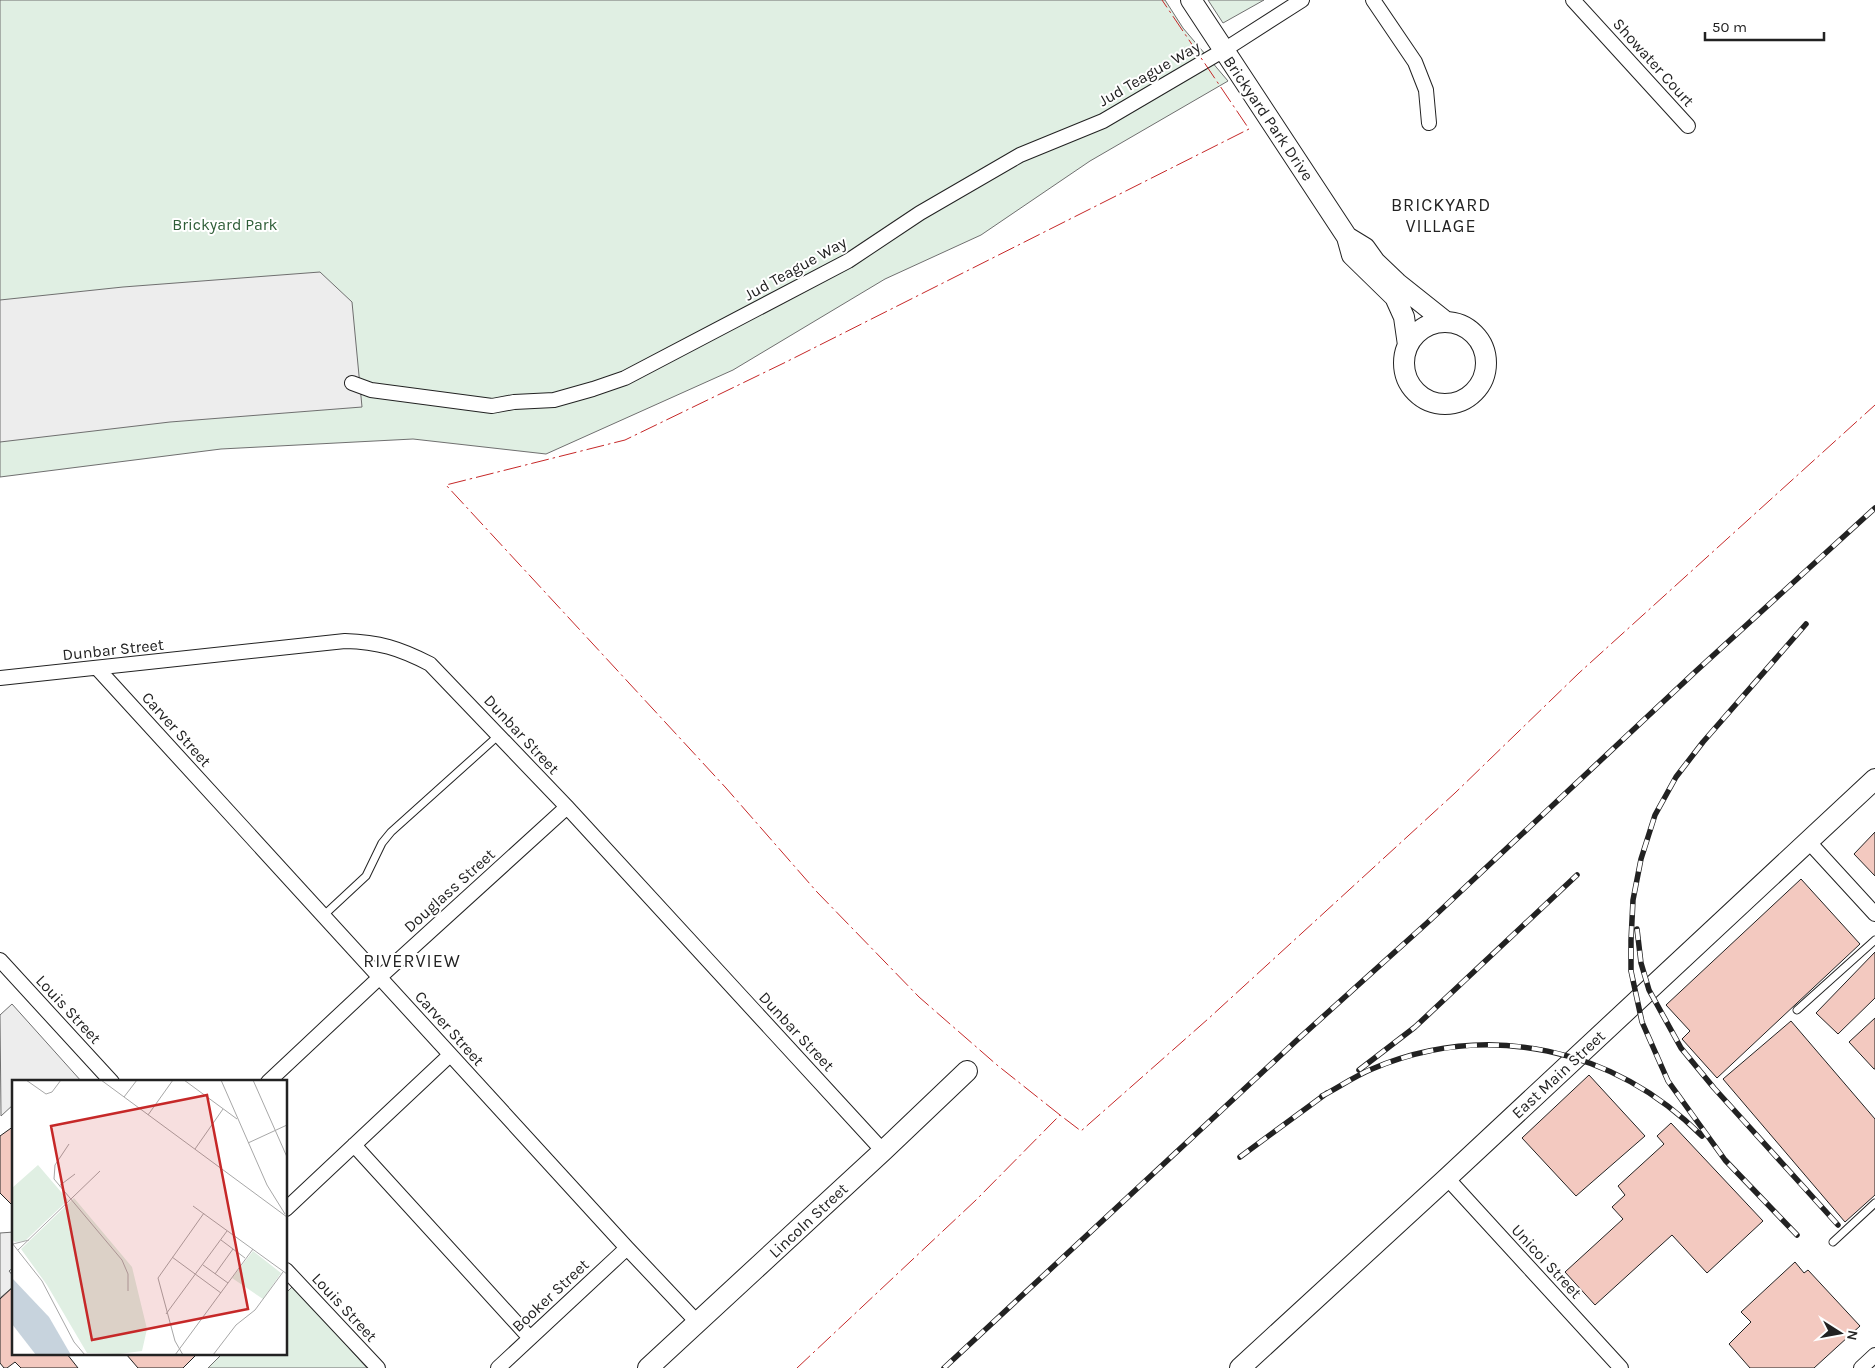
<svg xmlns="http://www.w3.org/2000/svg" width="1875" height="1368" viewBox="0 0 1875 1368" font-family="Karla,sans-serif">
  <rect width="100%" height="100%" fill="#fff"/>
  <path fill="#e0efe3" stroke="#6f6f6f" d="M0,0h1165l18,28 45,53 -138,80 -109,74 -96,44 -152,91 -187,84 -133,-15 -192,10 -221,28z
    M1208,0h56l-41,23z
    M293,1286l74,82h-159l14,-14h64v-61z"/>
  <path fill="#ededed" stroke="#6f6f6f" d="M320,272l32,30 10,105 -192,15 -170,20v-142l123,-13z
    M12,1004l70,78h-68v22l-13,12 -1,-101z
    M14,1232v35l-5,4 5,6v9l-14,12v-65z"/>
  <path fill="#f3c9c0" stroke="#222" d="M1875,832v44l-21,-22z
    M1801,879l59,65 -143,134 -35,-39 8,-8 -24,-26z
    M1875,952v46l-37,36 -22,-21z
    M1875,1018v51h-1l-25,-27z
    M1791,1021l84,98v76l-30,27 -122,-143z
    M1589,1075l56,61 -69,60 -54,-58z
    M1671,1123l92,98 -56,52 -35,-38 -77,70 -30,-33 58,-53 -11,-12 13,-12 -7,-9 46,-42 -7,-8z
    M14,1126v81l-14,-14v-57z
    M1795,1262l9,11 4,-3 52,56 -46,42h-64l-21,-24 22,-22 -10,-10z
    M14,1286v68h53l11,14h-57l-6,-6 -8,6h-3l-4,-5v-64z
    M126,1354h71l-14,14h-45z"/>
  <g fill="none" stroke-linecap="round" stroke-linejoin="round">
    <defs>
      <path id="lane" d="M323,916l43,-40 16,-33 9,-11 108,-97
        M1797,1010l78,-70
        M1833,1242l42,-39"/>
      <path id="street" d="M1373,0l42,62 11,28 3,33
        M1573,0l115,126
        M352,383l19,7 121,16 22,-4 40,-2 39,-11 32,-11 223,-117 72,-48 100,-58 83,-34 121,-71 78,-50
        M97,668l530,580 70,74
        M0,678l345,-37c34,1 54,7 85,23l137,143 316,344
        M1808,841l67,73
        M0,960l112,122
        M268,1082l112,-105 187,-170
        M354,1145l176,193
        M1447,1178l174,190
        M286,1209l164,-154
        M286,1270l92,98
        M498,1368l129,-120
        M1861,1368l14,-13"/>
      <path id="secondary" d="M1191,0l156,237 5,18 43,42 9,20 4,28
        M1347,237l18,11 10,14 22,21 49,39
        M1404 363a41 41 0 1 1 82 0a41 41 0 1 1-82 0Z
        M648,1368l235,-217 84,-80
        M1240,1368l207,-190 428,-399"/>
    </defs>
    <use href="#lane" stroke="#222" stroke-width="9"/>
    <use href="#street" stroke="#222" stroke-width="16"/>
    <use href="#secondary" stroke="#222" stroke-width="22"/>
    <use href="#lane" stroke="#fff" stroke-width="7"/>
    <use href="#street" stroke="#fff" stroke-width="14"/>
    <use href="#secondary" stroke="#fff" stroke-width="20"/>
    <defs>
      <path id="rail" d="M1637,929l4,34 8,27 32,58 33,40 124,137
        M1359,1070l56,-43 162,-152
        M1322,1096c17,-9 33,-20 50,-27 116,-49 242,-21 330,67
        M1240,1157l87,-64
        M1797,1235l-72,-75 -57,-79 -26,-59 -11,-51v-31l2,-40 8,-41 14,-44 21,-38 27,-35 103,-118
        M944,1368l352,-327 131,-118 268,-251 180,-164"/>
    </defs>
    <use href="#rail" stroke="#222" stroke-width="5.5"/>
    <use href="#rail" stroke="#fff" stroke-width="4" stroke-dasharray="11" stroke-linecap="butt"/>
    <path stroke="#c62828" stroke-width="1" stroke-dasharray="18 4 2.5 4" stroke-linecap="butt" d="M1060,1115l-63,-50 -78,-68 -102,-105 -91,-104 -280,-303 179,-45 161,-78 463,-233 -87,-129
      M797,1368l179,-168 84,-85 21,16 127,-112 247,-226 124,-120 296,-268"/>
  </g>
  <g text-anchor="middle" stroke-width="4" stroke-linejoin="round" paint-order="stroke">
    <g font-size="16" fill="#222" stroke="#fff">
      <text transform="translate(1654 62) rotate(48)" y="6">Showater Court</text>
      <text transform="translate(1149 73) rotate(-30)" y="6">Jud Teague Way</text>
      <text transform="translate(1269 118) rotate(56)" y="6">Brickyard Park Drive</text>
      <text transform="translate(795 268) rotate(-29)" y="6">Jud Teague Way</text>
      <text transform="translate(113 649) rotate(-6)" y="6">Dunbar Street</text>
      <text transform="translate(177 729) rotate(48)" y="6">Carver Street</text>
      <text transform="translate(522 734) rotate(47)" y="6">Dunbar Street</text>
      <text transform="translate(449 890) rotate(-42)" y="6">Douglass Street</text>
      <text transform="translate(69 1009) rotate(47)" y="6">Louis Street</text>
      <text transform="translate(450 1028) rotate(48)" y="6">Carver Street</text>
      <text transform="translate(797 1031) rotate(47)" y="6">Dunbar Street</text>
      <text transform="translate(1558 1074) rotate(-43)" y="6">East Main Street</text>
      <text transform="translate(808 1220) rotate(-43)" y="6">Lincoln Street</text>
      <text transform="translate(1547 1261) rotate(47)" y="6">Unicoi Street</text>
      <text transform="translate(550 1295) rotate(-43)" y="6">Booker Street</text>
      <text transform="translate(345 1307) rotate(47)" y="6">Louis Street</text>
    </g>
    <g font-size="16" fill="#2f5e38" stroke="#fff">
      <text x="225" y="230">Brickyard Park</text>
    </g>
    <g font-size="18" letter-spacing="1" fill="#222" stroke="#fff">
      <text x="1441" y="211">BRICKYARD<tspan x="1441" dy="21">VILLAGE</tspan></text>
      <text x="412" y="967">RIVERVIEW</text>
    </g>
  </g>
  <g transform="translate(12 1080)">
    <rect width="275" height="275" fill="#fff"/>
    <path d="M26,85l30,35 -43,41 -10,1 -3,-3v-51zM62,118l58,69 15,62 -5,22 -23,3 -32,-1 -40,-68 -26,-36zM241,171l28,22 -18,26 -31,-21z" fill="#e0efe3"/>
    <path d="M0,198l37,39 22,38h-35l-24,-31z" fill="#c7d3dd"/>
    <path fill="none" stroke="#a7a7a7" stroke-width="1" d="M14,0l20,14 6,-2 9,-12M89,0l186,137M172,0l53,39M209,0l46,105 18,29M241,0l34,77M112,17l13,-17M136,35l25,-35M236,63l39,-18M57,64l-14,21 -1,14 68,81 6,14v17M183,69l28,-40M47,106l16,-12M181,126l94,68M209,160l24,18M0,163l30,38 32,61 11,13M1,164l16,-4M6,170l82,-79M160,177l49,36M191,185l25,18M203,194l18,-25M154,234l61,-83M163,275l78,-106M171,275l-8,-14 -17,-63 46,-65M201,275l23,-30 19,-15 28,-38"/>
    <path fill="#c62828" fill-opacity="0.15" stroke="#c62828" stroke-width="2.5" d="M195,15l41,214 -156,31 -41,-214z"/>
    <rect width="275" height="275" fill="none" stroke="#222" stroke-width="2.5"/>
  </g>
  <g transform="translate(1840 1333) rotate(101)" stroke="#ffffff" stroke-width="4" paint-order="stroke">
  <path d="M0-4L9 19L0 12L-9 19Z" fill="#222222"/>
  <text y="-8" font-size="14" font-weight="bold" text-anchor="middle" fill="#222222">N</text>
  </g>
  <path d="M1705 32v8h119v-8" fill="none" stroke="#222222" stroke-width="2.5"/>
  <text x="1712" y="32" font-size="15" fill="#222222" stroke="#ffffff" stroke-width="4" paint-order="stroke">50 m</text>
</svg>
